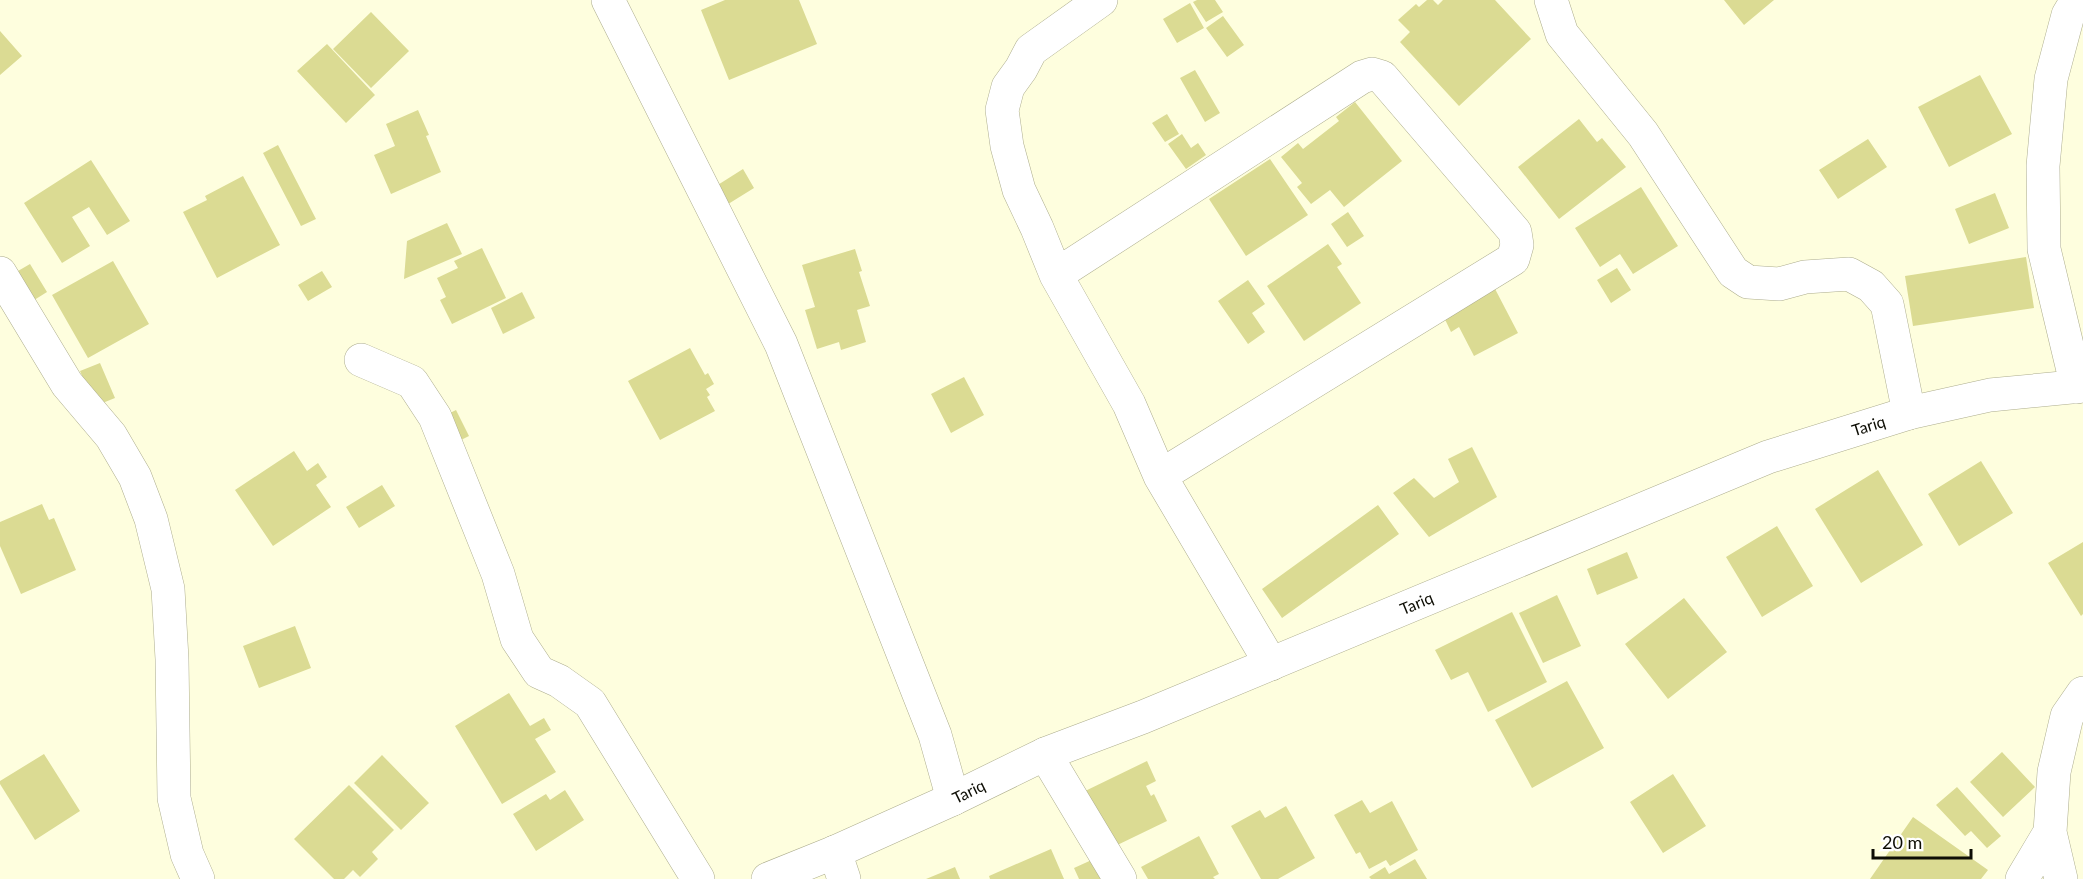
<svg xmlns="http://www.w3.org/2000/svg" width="2083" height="879" viewBox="0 0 2083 879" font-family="Lato,sans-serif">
  <rect width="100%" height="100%" fill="#fefede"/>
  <path fill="#dbdb93" d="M725,0h74l18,44 -88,36 -28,-70z
    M1197,0h18l8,12 -17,10 -13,-20z
    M1427,0h6l5,5 5,-5h52l36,39 -72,67 -59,-64 10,-10 -12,-12 18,-16 3,3z
    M1724,0h50l-30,25z
    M1190,3l14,25 -27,15 -14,-24z
    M371,12l38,39 -38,37 -38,-39z
    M1223,16l21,29 -17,12 -21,-29z
    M0,31l22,25 -22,19z
    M327,44l48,51 -29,28 -49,-52z
    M1195,70l25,43 -15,9 -25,-44z
    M1980,75l32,59 -63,33 -31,-60z
    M1355,102l47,59 -58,46 -14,-17 -19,14 -14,-17 5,-4 -21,-26 17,-14 5,6 36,-28 -3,-4z
    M418,110l11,25 -3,1 15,36 -50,22 -17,-39 21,-9 -9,-22z
    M1167,114l12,20 -14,8 -13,-19z
    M1579,119l18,23 5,-4 24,29 -67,52 -41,-52z
    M1182,134l9,14 7,-5 8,12 -20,14 -18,-25z
    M1868,139l19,28 -49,32 -19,-29z
    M278,145l38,74 -15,7 -38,-73z
    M1270,159l38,56 -62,41 -37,-57z
    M91,160l39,61 -23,14 -18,-28 -17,10 18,29 -28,17 -38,-60z
    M743,169l11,19 -29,18 -12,-18z
    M243,176l37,69 -63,33 -34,-66 24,-12 -2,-4z
    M1641,187l37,59 -45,28 -13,-20 -20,13 -25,-39z
    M1995,193l14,35 -40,16 -14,-35z
    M1348,212l16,24 -17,11 -16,-23z
    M447,223l15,31 -58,25 3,-38z
    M1328,244l14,20 -5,3 24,36 -57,38 -37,-55z
    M482,248l24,50 -54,26 -12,-24 6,-3 -9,-19 21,-10 -4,-7z
    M855,249l7,22 -3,1 11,34 -13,4 9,32 -25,8 -2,-8 -22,7 -12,-39 10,-3 -13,-42z
    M2026,257l8,51 -121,18 -8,-50z
    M113,261l36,63 -61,34 -36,-63z
    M30,264l17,28 -24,15 -17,-29z
    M1617,268l14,22 -20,13 -14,-23z
    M322,271l10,16 -24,14 -10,-16z
    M1248,280l17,24 -13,9 13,19 -17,12 -30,-43z
    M1493,285l25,48 -44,23 -15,-29 -8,5 -10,-21z
    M522,292l13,26 -32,16 -12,-26z
    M690,348l15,27 3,-2 6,11 -8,5 4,6 -3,2 8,14 -55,29 -32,-59z
    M100,363l15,35 -20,8 -15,-35z
    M964,377l20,38 -33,18 -20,-39z
    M456,410l13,26 -16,8 -7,-29z
    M1472,447l25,50 -68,40 -36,-44 21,-15 20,20 25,-16 -11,-23z
    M294,451l13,20 11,-8 9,14 -11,8 15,22 -58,39 -38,-56z
    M1981,461l32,52 -54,33 -31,-52z
    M1878,470l45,75 -62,38 -46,-74z
    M382,485l13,21 -36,22 -13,-21z
    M42,504l7,16 5,-2 22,52 -55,24 -21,-48v-24z
    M1378,505l21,29 -117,84 -20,-29z
    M1777,526l36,60 -51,31 -36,-60z
    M2083,542v72l-2,2 -33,-53z
    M1627,552l11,26 -41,17 -10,-26z
    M1557,595l24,51 -38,17 -24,-50z
    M1684,598l43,54 -59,47 -43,-55z
    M1512,612l35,70 -59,30 -20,-40 -17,8 -16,-30z
    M295,626l16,42 -52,20 -16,-42z
    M1567,681l37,67 -72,40 -37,-68z
    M509,693l21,33 14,-8 7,12 -16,9 21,33 -54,32 -47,-78z
    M2002,752l33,35 -32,30 -33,-35z
    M44,754l36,57 -45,29 -35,-56v-3z
    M382,755l47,48 -28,27 -47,-47z
    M1147,761l9,20 -10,5 5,10 3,-2 13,27 -60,29 -26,-57z
    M1673,774l33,52 -43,27 -33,-51z
    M349,785l45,45 -22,22 6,7 -18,18 -7,-7 -9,9h-10l-40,-40z
    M1957,787l44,49 -14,12 -16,-17 -6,5 -29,-31z
    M565,790l19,30 -48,31 -23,-37 33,-20 4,6z
    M1362,800l8,13 22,-12 26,49 -28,16 -4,-6 -17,9 -9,-17 -4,2 -22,-39z
    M1286,806l29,52 -37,21h-17l-30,-53 29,-16 5,8z
    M1913,817l75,53 -7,9h-111z
    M1199,836l20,38 -6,3 2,2h-67l-7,-12z
    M1051,849l13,30h-74l-1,-3z
    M1096,858l10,21h-27l-5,-11z
    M1415,859l12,20h-56l-2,-2 16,-10 4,7z
    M955,867l5,12h-34z"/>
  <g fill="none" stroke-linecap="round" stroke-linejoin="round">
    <defs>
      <path id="minor" d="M608,0l173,344 154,391 18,64
        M1101,0l-70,50 -10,19 -13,18 -6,23 5,36 12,44 18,38 19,47 73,129 31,72 111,188
        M1551,0l11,34 81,100 90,138 15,10 31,2 26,-7 44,-3 22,12 16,18 22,109
        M2077,0l-9,15 -17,64 -8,87 1,83 33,138
        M0,273l67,111 44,52 24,41 16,42 17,70 4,70 2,139 13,56 11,25
        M1056,275l306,-198 10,-3 10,3 133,155 2,13 -4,14 -353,217
        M361,360l51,22 23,35 63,157 19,65 22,33 20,9 31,22 108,176
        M1045,754l75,125
        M2050,832l11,47
        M835,852l9,27
        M2022,879l28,-47 4,-60 13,-56 16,-23"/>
      <g id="secondary">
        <path id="s1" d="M768,879l67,-27 118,-53 92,-45 98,-37 625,-260 141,-44 81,-18 93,-9"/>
      </g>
    </defs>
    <use href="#minor" stroke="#adad8e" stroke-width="34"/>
    <use href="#secondary" stroke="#adad8e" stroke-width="34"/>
    <use href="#minor" stroke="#fff" stroke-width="33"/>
    <use href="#secondary" stroke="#fff" stroke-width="33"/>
  </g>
  <g text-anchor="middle" stroke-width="5" stroke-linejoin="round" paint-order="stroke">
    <g font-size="16" fill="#0d0d04" stroke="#fff">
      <text dy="6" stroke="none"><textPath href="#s1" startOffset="1191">Tariq</textPath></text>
      <text dy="6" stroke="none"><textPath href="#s1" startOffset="705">Tariq</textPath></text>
      <text dy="6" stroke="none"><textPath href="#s1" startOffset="219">Tariq</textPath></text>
    </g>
  </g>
  <path d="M1873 849v9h98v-9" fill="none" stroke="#0d0d04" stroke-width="3"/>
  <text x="1882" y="849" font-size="18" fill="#0d0d04" stroke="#ffffff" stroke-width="4.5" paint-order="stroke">20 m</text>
</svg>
